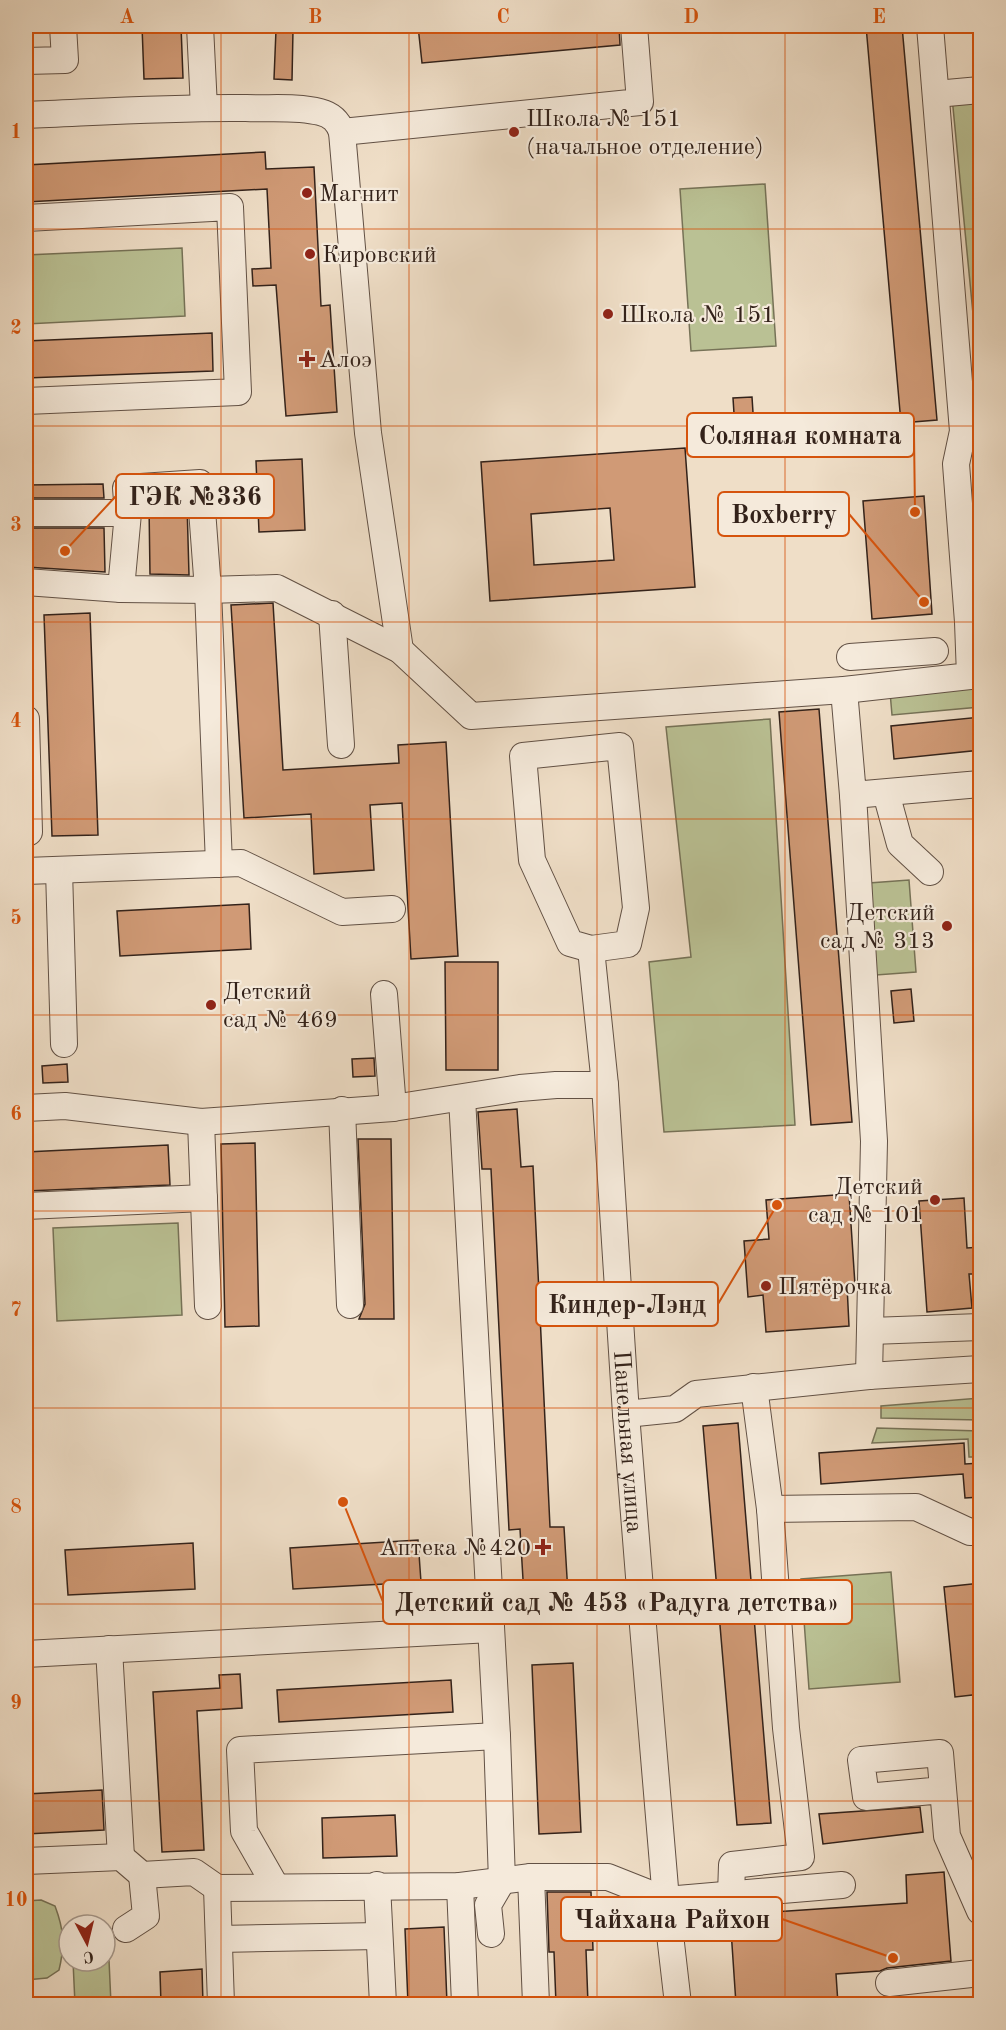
<svg xmlns="http://www.w3.org/2000/svg" width="1006" height="2030" viewBox="0 0 1006 2030" font-family="'Old Standard TT',serif">
  <rect width="100%" height="100%" fill="#efdec7"/>
  <filter id="stains"><feTurbulence type="fractalNoise" baseFrequency=".00333" numOctaves="4"/><feColorMatrix values="0 0 0 0 .2 0 0 0 0 .09 0 0 0 0 .02 0 0 0 .5 -.17"/></filter>
  <radialGradient id="worn" r=".72"><stop offset=".6" stop-color="#630" stop-opacity="0"/><stop offset="1" stop-color="#630" stop-opacity=".3"/></radialGradient>
  <path fill="#bac194" stroke="#767257" stroke-width="1.5" d="M980,94v292l-28,-289z
    M765,184l11,162 -85,5 -11,-162z
    M182,248l3,68 -159,8v-69z
    M980,685v22l-88,8 -2,-23z
    M770,719l25,406 -131,7 -15,-170 42,-5 -25,-230z
    M909,880l7,92 -40,3 -7,-92z
    M178,1223l4,92 -125,6 -4,-93z
    M980,1398v22l-99,-2v-12z
    M877,1428l103,3v26h-11l-1,-18 -96,4z
    M891,1572l9,110 -91,7 -8,-110z
    M41,1900l14,6c9,24 10,39 4,64l-12,8 -21,2v-79z
    M105,1938h3l3,66h-36l-2,-43h32z"/>
  <path fill="#d09a76" stroke="#33221a" stroke-width="1.5" fill-rule="evenodd" d="M142,26h39l2,52 -39,1z
    M418,26h201l1,19 -198,18z
    M866,26h36l35,394 -36,3z
    M276,30h17l-1,50 -18,-1z
    M265,152l1,17 48,-2 7,139 9,-1 7,107 -51,4 -10,-131 -23,1 -1,-17 19,-1 -4,-79 -241,13v-37z
    M212,333l1,38 -187,7v-37z
    M752,397l2,31 -19,1 -2,-31z
    M685,448l10,139 -205,14 -9,-139zM610,508l4,52 -80,5 -3,-51z
    M302,459l3,71 -46,2 -3,-71z
    M103,484l1,14h-78v-13z
    M924,496l8,118 -60,5 -9,-118z
    M168,504h19l2,71 -39,-1 -1,-69z
    M26,528h78l1,44 -79,-5z
    M273,603l10,167 116,-7 -1,-18 48,-3 12,214 -47,3 -9,-156 -32,2 4,65 -60,4 -3,-60 -67,4 -13,-213z
    M90,613l8,222 -46,1 -8,-221z
    M819,709l33,413 -41,3 -32,-413z
    M981,717v33l-87,9 -3,-33z
    M249,904l2,45 -131,7 -3,-45z
    M445,962h53v108h-52z
    M911,989l3,32 -20,2 -3,-32z
    M374,1058l1,18 -22,1 -1,-18z
    M67,1064l1,18 -25,1 -1,-17z
    M517,1109l4,58 12,-1 17,361h14l4,67 -44,2 -4,-67 -11,1 -18,-361h-9l-4,-57z
    M358,1139h33l3,180h-35l6,-15z
    M255,1143l4,183 -34,1 -4,-183z
    M168,1145l2,40 -144,6v-39z
    M849,1194l6,91h-8l2,41 -83,6 -3,-37 -15,2 -4,-56 25,-2 -3,-39z
    M964,1198l3,50 14,-1v27h-12l3,34 -45,4 -8,-111z
    M738,1423l33,400 -34,2 -34,-399z
    M964,1443l1,21 16,-1v34l-16,1 -2,-24 -142,10 -2,-31z
    M418,1540l3,42 -128,7 -3,-41z
    M193,1543l2,46 -127,6 -3,-45z
    M981,1583v111l-26,3 -11,-110z
    M573,1663l8,169 -42,2 -7,-169z
    M240,1674l2,34 -45,3 7,139 -42,2 -9,-160 67,-4 -1,-13z
    M451,1680l2,32 -174,10 -2,-32z
    M102,1790l2,40 -78,4v-40z
    M920,1807l3,25 -100,12 -4,-30z
    M395,1815l2,41 -74,2 -1,-40z
    M944,1872l7,89 -64,7 -7,3 -44,3 2,30h-102l-6,-89 177,-12 -1,-28z
    M547,1892h44l2,58h-7l2,54h-32l-2,-52h-5z
    M444,1927l3,77h-39l-3,-75z
    M202,1969l1,35h-42l-1,-32z"/>
  <g fill="none" stroke-linecap="round" stroke-linejoin="round">
    <defs>
      <g id="minor">
        <path d="M200,26l4,82"/>
        <path d="M26,61l39,-1 -2,-34"/>
        <path d="M936,94l44,-4"/>
        <path d="M26,115c73,-3 147,-8 220,-7 24,1 51,-2 74,4 12,3 18,9 22,20l26,301 32,217"/>
        <path d="M342,132l298,-30 -6,-76"/>
        <path d="M26,218l204,-11 8,185 -212,9"/>
        <path d="M26,513h102"/>
        <path d="M26,582l95,7 87,1 69,-2 123,62 71,66 373,-26 126,-14 -2,-54 -12,-158 7,-33 -33,-405"/>
        <path d="M121,589l7,-76 -2,-25 74,-5 8,107 11,274"/>
        <path d="M332,614l9,131"/>
        <path d="M850,657l85,-6"/>
        <path d="M844,690l9,105 127,-11"/>
        <path d="M26,719l3,113"/>
        <path d="M620,746l16,162 -8,36 -37,5 -21,-6 -38,-83 -9,-104z"/>
        <path d="M886,793l14,51 30,28"/>
        <path d="M853,795l21,346 -5,235"/>
        <path d="M59,870l5,174"/>
        <path d="M26,871l215,-8 101,49 50,-3"/>
        <path id="s1" d="M591,949l14,136 21,329 16,200 24,286 12,104"/>
        <path d="M384,994l9,114"/>
        <path d="M462,1098l35,638 5,145 -14,24 3,29"/>
        <path d="M26,1108l39,-2 136,16 192,-14 127,-20 36,-3h49"/>
        <path d="M342,1110l8,195"/>
        <path d="M201,1122l7,184"/>
        <path d="M26,1206l178,-8"/>
        <path d="M871,1331l109,-4"/>
        <path d="M626,1414l49,-5 21,-15 173,-18 111,-7"/>
        <path d="M770,1509l146,-2 54,25 10,-1"/>
        <path d="M109,1649l12,208"/>
        <path d="M26,1654l465,-25"/>
        <path d="M943,1790l-77,7 -5,-37 79,-7 7,83 33,75"/>
        <path d="M26,1861l95,-4 21,18 52,-3 23,16 243,-2 71,-9h77l58,23 176,-15"/>
        <path d="M531,1877l5,127"/>
        <path d="M377,1885l6,119"/>
        <path d="M460,1886l5,118"/>
        <path d="M276,1887l-32,-56 -4,-81 257,-14"/>
        <path d="M217,1888l4,116"/>
        <path d="M731,1895l1,-30 69,-8 -15,-129 -16,-219 -16,-122"/>
        <path d="M126,1929l20,-13 -4,-41"/>
        <path d="M219,1939l160,-3"/>
        <path d="M889,1983l91,-10"/>
      </g>
    </defs>
    <use href="#minor" stroke="#625145" stroke-width="28"/>
    <use href="#minor" stroke="#f5eadb" stroke-width="26"/>
  </g>
  <path fill="none" stroke="#d6540d" stroke-width="1.5" stroke-opacity="0.55" d="M221,26v1978M409,26v1978M597,26v1978M785,26v1978M26,229h954M26,426h954M26,622h954M26,819h954M26,1015h954M26,1211h954M26,1408h954M26,1604h954M26,1801h954"/>
  <g fill="#8f2418" stroke="#f5eadb" stroke-width="2">
    <circle cx="514" cy="132" r="6"/>
    <circle cx="307" cy="193" r="6"/>
    <circle cx="310" cy="254" r="6"/>
    <circle cx="608" cy="314" r="6"/>
    <path d="M304 350h6v6h6v6h-6v6h-6v-6h-6v-6h6z"/>
    <circle cx="947" cy="926" r="6"/>
    <circle cx="211" cy="1005" r="6"/>
    <circle cx="935" cy="1200" r="6"/>
    <circle cx="766" cy="1286" r="6"/>
    <path d="M540 1538h6v6h6v6h-6v6h-6v-6h-6v-6h6z"/>
  </g>
  <g text-anchor="middle" stroke-width="4.5" stroke-linejoin="round" paint-order="stroke">
    <g font-size="24" fill="#33221a" stroke="#f5eadb" text-anchor="start">
      <text x="526" y="126">Школа № 151<tspan x="526" dy="28">(начальное отделение)</tspan></text>
      <text x="319" y="201">Магнит</text>
      <text x="322" y="262">Кировский</text>
      <text x="620" y="322">Школа № 151</text>
      <text x="319" y="367">Алоэ</text>
      <text x="935" y="920" text-anchor="end">Детский<tspan x="935" dy="28">сад № 313</tspan></text>
      <text x="223" y="999">Детский<tspan x="223" dy="28">сад № 469</tspan></text>
      <text x="923" y="1194" text-anchor="end">Детский<tspan x="923" dy="28">сад № 101</tspan></text>
      <text x="778" y="1294">Пятёрочка</text>
      <text x="531" y="1555" text-anchor="end">Аптека №420</text>
    </g>
    <g font-size="24" fill="#33221a" stroke="#f5eadb">
      <text dy="8" stroke="none"><textPath href="#s1" startOffset="494">Панельная улица</textPath></text>
    </g>
  </g>
  <path fill="none" stroke="#d6540d" stroke-width="2" d="M915 512L914 435M65 551L116 496M924 602L849 514M777 1205L718 1304M343 1502L383 1602M893 1958L782 1919"/>
  <g fill="#d6540d" stroke="#f5eadb" stroke-width="2">
    <circle cx="915" cy="512" r="6"/>
    <circle cx="65" cy="551" r="6"/>
    <circle cx="924" cy="602" r="6"/>
    <circle cx="777" cy="1205" r="6"/>
    <circle cx="343" cy="1502" r="6"/>
    <circle cx="893" cy="1958" r="6"/>
  </g>
  <g fill="#f5eadb" stroke="#d6540d" stroke-width="2">
    <rect x="687" y="413" width="227" height="44" rx="6"/>
    <rect x="116" y="474" width="158" height="44" rx="6"/>
    <rect x="718" y="492" width="131" height="44" rx="6"/>
    <rect x="536" y="1282" width="182" height="44" rx="6"/>
    <rect x="383" y="1580" width="469" height="44" rx="6"/>
    <rect x="561" y="1897" width="221" height="44" rx="6"/>
  </g>
  <g font-size="26" text-anchor="middle" font-weight="bold" fill="#33221a">
    <text x="800" y="444">Соляная комната</text>
    <text x="195" y="505">ГЭК №336</text>
    <text x="784" y="523">Boxberry</text>
    <text x="627" y="1313">Киндер-Лэнд</text>
    <text x="617" y="1611">Детский сад № 453 «Радуга детства»</text>
    <text x="672" y="1928">Чайхана Райхон</text>
  </g>
  <rect width="1006" height="2030" fill="none" stroke="#efdec7" stroke-width="66"/>
  <g transform="translate(87 1943) rotate(173)"><circle r="28" fill="#f5eadb" stroke="#a79a8e" stroke-width="1.5"/>
  <path d="M0-4.5L10 22L0 15L-10 22Z" fill="#8f2418"/>
  <text y="-9" font-size="16" font-weight="bold" text-anchor="middle" fill="#33221a">С</text>
  </g>
  <rect x="33" y="33" width="940" height="1964" fill="none" stroke="#d6540d" stroke-width="2"/>
  <g font-size="20" text-anchor="middle" font-weight="bold" fill="#d6540d">
    <text x="127" y="23">A</text>
    <text x="315" y="23">B</text>
    <text x="503" y="23">C</text>
    <text x="691" y="23">D</text>
    <text x="879" y="23">E</text>
    <text x="16" y="138">1</text>
    <text x="16" y="334">2</text>
    <text x="16" y="531">3</text>
    <text x="16" y="727">4</text>
    <text x="16" y="924">5</text>
    <text x="16" y="1120">6</text>
    <text x="16" y="1316">7</text>
    <text x="16" y="1513">8</text>
    <text x="16" y="1709">9</text>
    <text x="16" y="1906">10</text>
  </g>
  <rect width="100%" height="100%" filter="url(#stains)"/>
  <rect width="100%" height="100%" fill="url(#worn)"/>
</svg>
